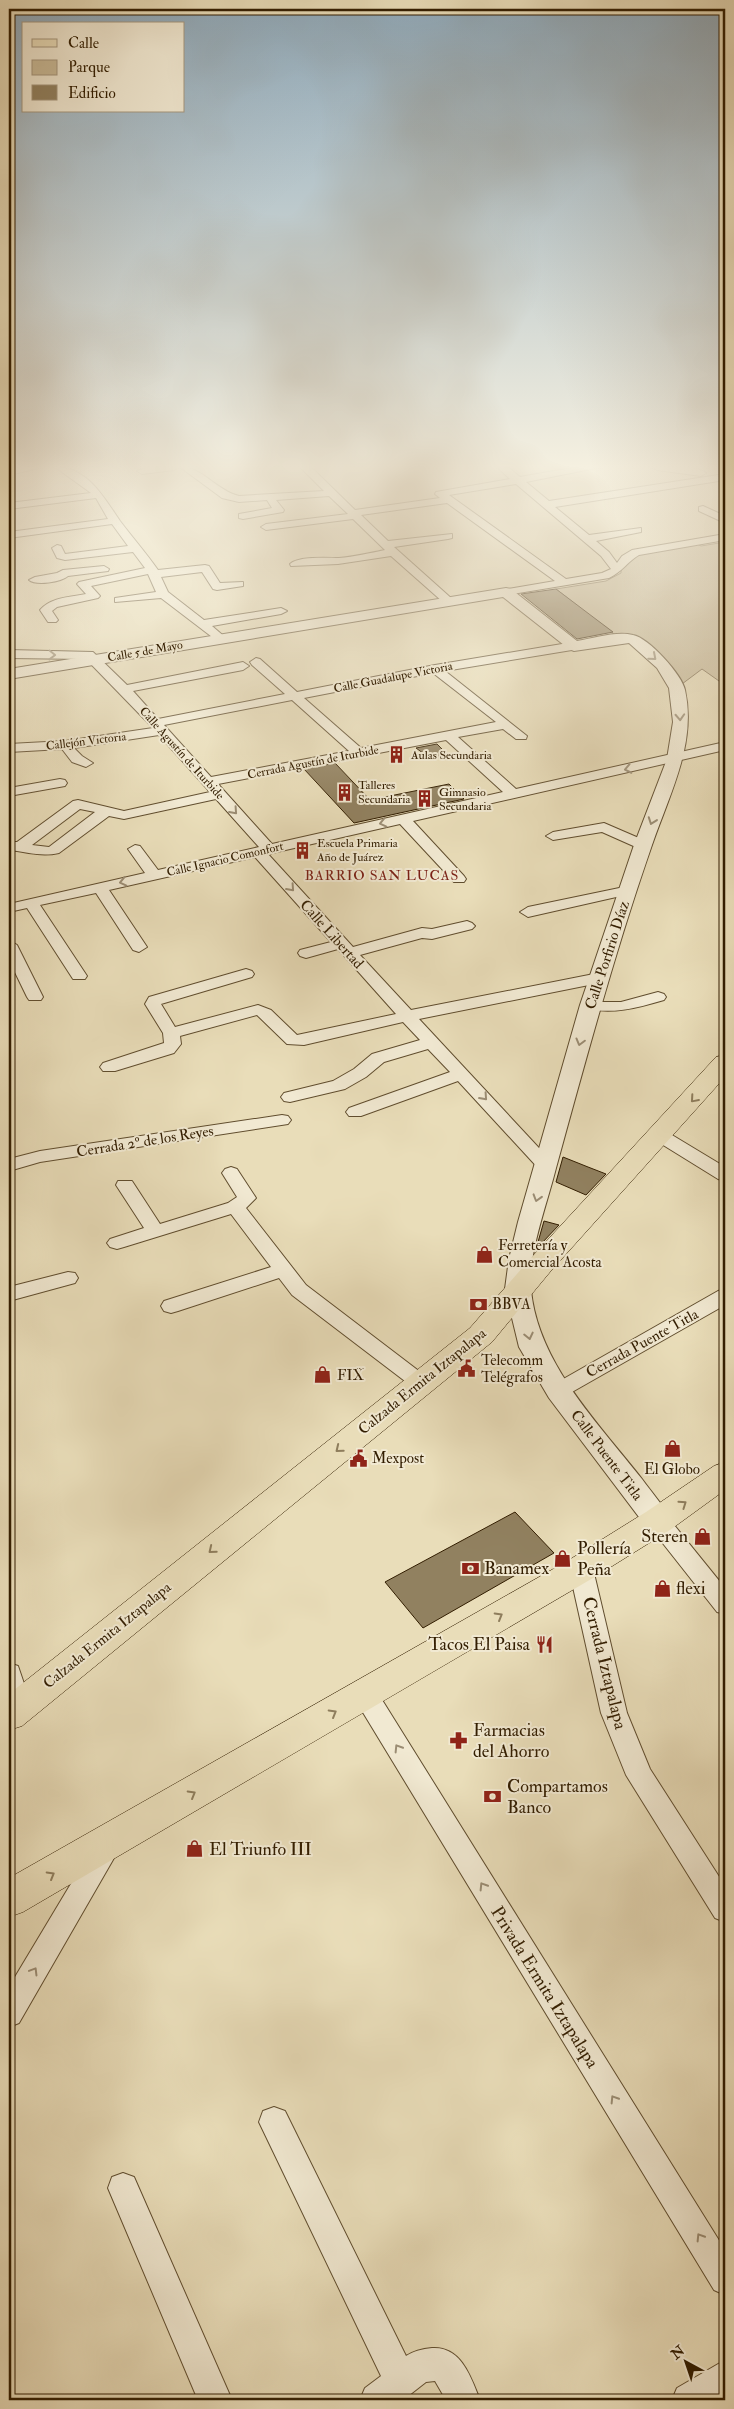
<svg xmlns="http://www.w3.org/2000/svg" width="734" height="2409" viewBox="0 0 734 2409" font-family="'IM FELL Double Pica',serif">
  <rect width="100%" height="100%" fill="#e9ddb9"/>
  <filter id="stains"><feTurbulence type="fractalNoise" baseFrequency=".004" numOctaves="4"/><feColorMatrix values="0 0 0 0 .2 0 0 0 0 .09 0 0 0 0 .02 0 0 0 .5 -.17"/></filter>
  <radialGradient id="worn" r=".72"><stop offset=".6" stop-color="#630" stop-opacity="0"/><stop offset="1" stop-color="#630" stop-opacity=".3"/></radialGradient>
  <path fill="#cabc9a" stroke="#7e6c4d" d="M725,542v139h-6l-17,-12 -24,18 -26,-33 -33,-16 -63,-49 50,-8 15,-8v-7l11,-11 63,-12 6,3z"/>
  <path fill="#918160" stroke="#321d00" d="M556,589l45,34 12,9 -36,7 -56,-45z
    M437,744l12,12 -18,3 -15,-11z
    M335,763l35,37 79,-16 15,15 -110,24 -50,-54z
    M563,1157l25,10 18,7 -20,21 -30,-13z
    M544,1221l15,4 -18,19 -3,-2z
    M515,1512l39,41 -131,75 -38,-46z"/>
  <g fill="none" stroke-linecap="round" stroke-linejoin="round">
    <defs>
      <path id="minor" d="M19,467h24l-34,8v-6z
        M55,467c33,0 49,31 65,54 13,17 26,32 38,49l47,-5 4,1 11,17 23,-1v4l-26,4 -4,-1 -11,-17 -41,5 7,15 36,28 77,-12 6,3 -6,3 -69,12 14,12 -6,4 -4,-2 -55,-42 -46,4v-4l41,-6 -8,-18 -57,12 9,10 -2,2 -41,9 -5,4 6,9 -2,2h-8l-8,-12c11,-13 31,-13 46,-16l-9,-10 2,-2 66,-14 -12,-16 -68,8 -8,-2 -5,-10 5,-3 4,1 4,8 63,-8 -16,-22 -103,14v-6l99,-13 -12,-21 -87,11v-6l82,-10z
        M148,467h31l-5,3 -32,4 -5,-3z
        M180,467c23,0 37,24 59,29l85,-5 -24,-24h11l44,43 85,-12 -5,-4 1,-2 74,-13 -13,-12h11l12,10 57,-10h24l-75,15 23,19 176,-27v6l-170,27 34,28 52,-7v4l-45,9 13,11 8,11 5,-7 10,-6 93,-16v6l-86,15c-12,7 -17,17 -30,23l-103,17 -4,-1v-4l53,-9 -108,-78 -86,12 27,26 64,-7v4l-4,1 -54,8 57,51v4h-8l-52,-46 -53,8 -47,2 -1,-2c8,-8 37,-6 49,-6 15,-1 31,-5 46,-8l-32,-31 -87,11 -5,-3 5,-3 82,-10 -19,-18 -53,4 8,10 -1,2 -40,7 -4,-1v-4l33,-6 -5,-8 -28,2 -17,-4zM516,484l85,72 10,13 -9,4 -36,6 -117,-84z
        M652,467c15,0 42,-3 54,6l-5,3 -44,-6z
        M703,506l22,10v7l-26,-12v-4z
        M104,566l5,3 -1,2 -40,5c-7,6 -32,10 -39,4l6,-3 22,-4 6,-3z
        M574,642l4,1 2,3 -2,3 -133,22 82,65 -1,3h-10l-13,-10 -45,8 58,52 209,-47v8l-312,71 51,55 2,3 -2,3h-10l-54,-58 -132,30 85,93 69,-19 10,1 35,-8 5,2 3,3 -3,3 -40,10 -10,-1 -62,17 51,55 188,-37 6,2 2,3 -2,3 -6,2 -180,36 133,143 3,4 -3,4h-12l-82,-89 -97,35h-12l-3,-4 3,-4 101,-36 -22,-23 -44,13 -18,15 -21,12 -55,13 -6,-1 -3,-4 3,-4 49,-12 21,-12 18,-15 48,-14 -17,-18 -99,23 -17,-1 -30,-29 -77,21 1,8 -7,9 -59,18h-12l-3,-4 3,-4 61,-20 -1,-10 -18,-29 4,-7 97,-28 6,2 2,3 -2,3 -91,27 14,23 83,-22 13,5 26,25 99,-21 -58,-65 -32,9 -6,-2 -2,-3 2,-3 31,-8 -76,-85 -146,33 38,57 -8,5 -6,-2 -37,-57 -56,12 47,71 -2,3h-12l-46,-71 -18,4v-8l136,-31 -17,-24 7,-4 5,1 18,24 101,-23 -43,-48 -92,20 -15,-3 -50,37c-18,4 -32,-1 -50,-3v-8h8l56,-41 5,-1 46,11 86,-19 -51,-57 -85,13 8,8 11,7 -7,4 -14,-5 -10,-13 -53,3v-8l56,-3 88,-13 -67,-69 -77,-1v-8l84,2 34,33 116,-23 6,4 -6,4 -110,21 25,28 127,-25 -33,-29 -2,-3 6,-4 4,1 37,33 138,-27zM433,673l63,49 -135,26 -57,-50zM292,700l57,51 -138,26 -47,-52zM446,740l57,52 -231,52 -54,-60zM80,809l15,3 -46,35 -17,-2z
        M60,779l5,1 2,3 -2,3 -56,10v-8z
        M604,823l44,19 2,3 -7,4 -5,-1 -36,-16 -49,8 -7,-4 7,-4z
        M629,886l5,1 2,3 -2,3 -106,24 -8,-5 8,-5z
        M9,940l8,5 26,52 -2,3h-12l-2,-3 -18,-37z
        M658,992l6,2 2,3 -2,3c-27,8 -52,15 -80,8l-2,-3 2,-3h37z
        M282,1115l6,1 3,4 -3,4 -248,38 -31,9v-12l31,-8z
        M661,1131l6,1 58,35v14l-7,-2 -63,-39 -3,-4 3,-4z
        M231,1167l6,2 19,29 -10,10 60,77 122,93 3,5 -3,5 -7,2 -7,-2 -122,-93 -13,-17 -101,33 -7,2 -7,-2 -3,-5 3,-5 107,-34 -40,-53 -107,33 -7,2 -7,-2 -3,-4 3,-4 34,-11 -28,-43 2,-4h14l28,43 68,-21 9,-6 -15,-24 3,-4z
        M68,1272l7,1 3,5 -3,5 -66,18v-14z
        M725,1289v16l-160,91 -7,2 -7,-2 -4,-5 4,-5 167,-95z
        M658,1512l8,3 59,73v26l-8,-2 -67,-85 -3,-6 3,-6z
        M581,1560l8,3 4,6 34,144 23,56 75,117v36l-10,-4 -89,-143 -25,-62 -32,-144 4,-6z
        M9,1663l9,3 14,41 -3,7 -9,3 -9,-3 -2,-5z
        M365,1684l9,3 351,563v45l-11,-5 -358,-589 -3,-7 3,-7z
        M105,1838l9,4 4,8 -4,8 -95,165 -10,4v-40l87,-145z
        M274,2107l11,4 121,245c8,-5 16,-7 26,-8 29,-2 39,29 48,52h-34l-11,-19 -9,1 -23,18h-43l5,-12 16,-12 -122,-254 4,-11z
        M123,2173l11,4 98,223h-34l-90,-212 4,-11z
        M725,2360v36l-6,4h-47l5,-12z"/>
      <path id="tertiary" d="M506,588l5,1 66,52c18,-3 39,-10 56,-6 16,3 49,40 52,55 12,54 -16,105 -33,155 -37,106 -66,214 -96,323 -8,33 -29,88 -25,122 7,73 67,133 111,189 10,14 22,27 30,42l-4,8 -10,3 -10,-3 -99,-131 -30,-51 -14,-58 4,-30 9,-37 62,-217 54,-160 33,-86 6,-37 -4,-34 -12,-20 -28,-25 -55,8 -5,-2 -66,-52 -494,82v-10z"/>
      <path id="primary" d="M725,1055v22l-175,195 -58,70 -470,384 -13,4v-36l461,-366 60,-69 186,-202z
        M725,1462v28l-55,40 -77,48 -570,334 -14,5v-39l560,-318 77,-48 68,-46z"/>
    </defs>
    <use href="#minor" stroke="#604d2e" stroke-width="2"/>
    <use href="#tertiary" stroke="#604d2e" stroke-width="2"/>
    <use href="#primary" stroke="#321d00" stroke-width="1"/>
    <use href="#minor" fill="#f1e9d2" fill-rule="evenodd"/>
    <use href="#tertiary" fill="#f1e9d2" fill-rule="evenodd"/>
    <use href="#primary" fill="#e9ddb9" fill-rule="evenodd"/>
  </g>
  <defs><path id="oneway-chevron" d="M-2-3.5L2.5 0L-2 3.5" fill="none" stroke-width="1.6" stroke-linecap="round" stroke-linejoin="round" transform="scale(1.25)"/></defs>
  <g stroke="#9b8d74">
    <use href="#oneway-chevron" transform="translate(52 655) rotate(1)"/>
    <use href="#oneway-chevron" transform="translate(653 657) rotate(41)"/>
    <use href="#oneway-chevron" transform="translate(680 717) rotate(87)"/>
    <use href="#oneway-chevron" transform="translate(628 769) rotate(168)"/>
    <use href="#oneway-chevron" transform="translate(234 811) rotate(48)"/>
    <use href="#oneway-chevron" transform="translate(652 821) rotate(110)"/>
    <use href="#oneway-chevron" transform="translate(383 823) rotate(167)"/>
    <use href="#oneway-chevron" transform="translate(123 882) rotate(167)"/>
    <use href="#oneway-chevron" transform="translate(291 888) rotate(48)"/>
    <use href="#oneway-chevron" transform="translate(580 1042) rotate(105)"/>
    <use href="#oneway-chevron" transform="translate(484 1097) rotate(48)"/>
    <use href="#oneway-chevron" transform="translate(537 1198) rotate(107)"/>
    <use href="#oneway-chevron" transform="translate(529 1336) rotate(77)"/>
    <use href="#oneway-chevron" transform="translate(398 1748) rotate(-122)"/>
    <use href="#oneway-chevron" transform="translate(483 1886) rotate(-122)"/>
    <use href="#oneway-chevron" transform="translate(34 1971) rotate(-59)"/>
    <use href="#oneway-chevron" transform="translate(614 2099) rotate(-122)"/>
    <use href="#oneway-chevron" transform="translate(700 2237) rotate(-122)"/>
  </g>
  <g stroke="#8e7d5c">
    <use href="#oneway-chevron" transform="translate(694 1099) rotate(131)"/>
    <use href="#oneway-chevron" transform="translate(339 1449) rotate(141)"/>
    <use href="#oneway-chevron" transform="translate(683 1504) rotate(-35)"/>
    <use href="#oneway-chevron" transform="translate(212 1550) rotate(141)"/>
    <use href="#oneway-chevron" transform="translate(499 1616) rotate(-30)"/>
    <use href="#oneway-chevron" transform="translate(333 1713) rotate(-30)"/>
    <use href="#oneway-chevron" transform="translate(192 1794) rotate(-30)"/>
    <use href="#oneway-chevron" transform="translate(51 1875) rotate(-30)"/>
  </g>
  <linearGradient id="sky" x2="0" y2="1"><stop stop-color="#8faabc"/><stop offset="0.58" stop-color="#f5f0e0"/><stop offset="1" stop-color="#f5f0e0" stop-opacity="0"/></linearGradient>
  <rect width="734" height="805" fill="url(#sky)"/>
  <defs>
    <symbol id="building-bare" viewBox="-9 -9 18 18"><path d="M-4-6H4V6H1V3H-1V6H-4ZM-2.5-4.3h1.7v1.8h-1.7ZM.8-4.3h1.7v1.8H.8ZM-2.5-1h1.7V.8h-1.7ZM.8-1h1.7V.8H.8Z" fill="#8f2418" stroke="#f1e9d2" stroke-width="2.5" paint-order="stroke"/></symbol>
    <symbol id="shop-bare" viewBox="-9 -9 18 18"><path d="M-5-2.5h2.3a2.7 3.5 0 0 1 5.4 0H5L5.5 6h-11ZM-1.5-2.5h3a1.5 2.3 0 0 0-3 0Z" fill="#8f2418" stroke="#f1e9d2" stroke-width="2.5" paint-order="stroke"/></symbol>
    <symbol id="bank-bare" viewBox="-9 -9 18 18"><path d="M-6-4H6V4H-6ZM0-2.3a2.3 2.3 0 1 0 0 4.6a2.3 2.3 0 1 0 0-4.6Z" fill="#8f2418" stroke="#f1e9d2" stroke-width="2.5" paint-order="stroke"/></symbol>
    <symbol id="civic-bare" viewBox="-9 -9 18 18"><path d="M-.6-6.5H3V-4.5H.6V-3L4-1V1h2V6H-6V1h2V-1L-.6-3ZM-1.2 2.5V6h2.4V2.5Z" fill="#8f2418" stroke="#f1e9d2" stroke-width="2.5" paint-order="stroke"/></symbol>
    <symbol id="restaurant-bare" viewBox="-9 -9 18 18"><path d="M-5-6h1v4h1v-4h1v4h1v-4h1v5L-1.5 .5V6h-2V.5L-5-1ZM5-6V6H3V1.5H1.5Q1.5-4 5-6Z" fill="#8f2418" stroke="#f1e9d2" stroke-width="2.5" paint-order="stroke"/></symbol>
    <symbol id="pharmacy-bare" viewBox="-9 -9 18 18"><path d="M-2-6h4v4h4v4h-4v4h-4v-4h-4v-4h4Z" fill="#8f2418" stroke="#f1e9d2" stroke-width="2.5" paint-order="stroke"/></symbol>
  </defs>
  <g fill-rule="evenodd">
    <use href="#building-bare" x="384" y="742" width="25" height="25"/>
    <use href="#building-bare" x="332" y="780" width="25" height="25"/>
    <use href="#building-bare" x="412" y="786" width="25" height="25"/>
    <use href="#building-bare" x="290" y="838" width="25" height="25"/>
    <use href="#shop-bare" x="472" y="1242" width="25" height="25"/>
    <use href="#bank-bare" x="466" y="1292" width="25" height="25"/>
    <use href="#civic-bare" x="454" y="1356" width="25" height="25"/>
    <use href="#shop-bare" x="310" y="1362" width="25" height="25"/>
    <use href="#shop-bare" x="660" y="1436" width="25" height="25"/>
    <use href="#civic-bare" x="346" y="1446" width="25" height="25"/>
    <use href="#shop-bare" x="690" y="1524" width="25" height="25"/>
    <use href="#shop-bare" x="550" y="1546" width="25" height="25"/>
    <use href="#bank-bare" x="458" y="1556" width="25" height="25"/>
    <use href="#shop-bare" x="650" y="1576" width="25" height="25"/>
    <use href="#restaurant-bare" x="532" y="1632" width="25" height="25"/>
    <use href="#pharmacy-bare" x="446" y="1728" width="25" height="25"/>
    <use href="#bank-bare" x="480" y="1784" width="25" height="25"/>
    <use href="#shop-bare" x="182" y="1836" width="25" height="25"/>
  </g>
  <g text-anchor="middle" stroke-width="4" stroke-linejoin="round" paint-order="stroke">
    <g font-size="12" fill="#321d00" stroke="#f1e9d2">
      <text transform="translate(145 651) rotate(-10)" y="4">Calle 5 de Mayo</text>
      <text transform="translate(393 677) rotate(-11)" y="4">Calle Guadalupe Victoria</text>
      <text transform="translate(86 741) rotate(-7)" y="4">Callejón Victoria</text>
      <text transform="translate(182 753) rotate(48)" y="4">Calle Agustín de Iturbide</text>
      <text transform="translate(313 762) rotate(-11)" y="4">Cerrada Agustín de Iturbide</text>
      <text transform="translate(225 859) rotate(-13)" y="4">Calle Ignacio Comonfort</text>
    </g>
    <g font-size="12" fill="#321d00" stroke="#f1e9d2" text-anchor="start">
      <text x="411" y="759">Aulas Secundaria</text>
      <text x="358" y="789">Talleres<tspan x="358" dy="14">Secundaria</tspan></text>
      <text x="439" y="796">Gimnasio<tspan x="439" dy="14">Secundaria</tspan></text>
      <text x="317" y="847">Escuela Primaria<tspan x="317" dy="14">Año de Juárez</tspan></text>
    </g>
    <g font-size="14" letter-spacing="1" fill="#7a1f14" stroke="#f1e9d2">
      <text x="382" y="880">BARRIO SAN LUCAS</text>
    </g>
    <g font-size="15" fill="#321d00" stroke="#f1e9d2">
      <text transform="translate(332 934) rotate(48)" y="5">Calle Libertad</text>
      <text transform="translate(607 955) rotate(-72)" y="5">Calle Porfirio Díaz</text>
      <text transform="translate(145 1141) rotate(-9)" y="5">Cerrada 2º de los Reyes</text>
      <text transform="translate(642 1343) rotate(-29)" y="5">Cerrada Puente Titla</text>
      <text transform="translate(422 1381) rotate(-39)" y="5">Calzada Ermita Iztapalapa</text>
      <text transform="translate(607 1455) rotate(53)" y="5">Calle Puente Titla</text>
      <text transform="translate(107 1635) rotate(-39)" y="5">Calzada Ermita Iztapalapa</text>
    </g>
    <g font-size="15" fill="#321d00" stroke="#f1e9d2" text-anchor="start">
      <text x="498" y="1250">Ferretería y<tspan x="498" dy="17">Comercial Acosta</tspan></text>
      <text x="492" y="1309">BBVA</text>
      <text x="481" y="1365">Telecomm<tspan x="481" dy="17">Telégrafos</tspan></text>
      <text x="337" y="1380">FIX</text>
      <text x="372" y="1463">Mexpost</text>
      <text x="672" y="1474" text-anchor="middle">El Globo</text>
    </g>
    <g font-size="18" fill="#321d00" stroke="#f1e9d2" text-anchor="start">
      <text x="688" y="1542" text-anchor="end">Steren</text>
      <text x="577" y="1554">Pollería<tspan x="577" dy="21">Peña</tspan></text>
      <text x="484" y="1574">Banamex</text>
      <text x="676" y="1594">flexi</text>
      <text x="530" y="1650" text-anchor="end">Tacos El Paisa</text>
      <text x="473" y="1736">Farmacias<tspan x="473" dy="21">del Ahorro</tspan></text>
      <text x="507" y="1792">Compartamos<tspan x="507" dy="21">Banco</tspan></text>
      <text x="209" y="1855">El Triunfo III</text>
    </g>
    <g font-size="18" fill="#321d00" stroke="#f1e9d2">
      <text transform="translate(605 1663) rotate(76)" y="6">Cerrada Iztapalapa</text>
      <text transform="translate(545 1987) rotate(58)" y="6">Privada Ermita Iztapalapa</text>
    </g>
  </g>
  <rect width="734" height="2409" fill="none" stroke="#e9ddb9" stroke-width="30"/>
  <rect x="10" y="10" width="714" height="2389" fill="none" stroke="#321d00" stroke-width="2.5"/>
  <rect x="15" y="15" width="704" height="2379" fill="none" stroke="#321d00"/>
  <rect x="22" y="22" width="162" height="90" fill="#f1e9d2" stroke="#a5977e"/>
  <rect x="32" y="39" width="25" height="8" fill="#e9ddb9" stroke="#a5977e"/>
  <text x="68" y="48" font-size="15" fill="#321d00">Calle</text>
  <rect x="32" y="60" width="25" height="15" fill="#cabc9a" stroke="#a5977e"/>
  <text x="68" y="72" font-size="15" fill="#321d00">Parque</text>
  <rect x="32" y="85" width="25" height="15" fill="#918160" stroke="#a5977e"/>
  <text x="68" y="98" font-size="15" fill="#321d00">Edificio</text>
  <g transform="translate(686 2362) rotate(320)" stroke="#f1e9d2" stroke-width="4" paint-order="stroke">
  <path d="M0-4L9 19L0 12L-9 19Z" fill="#321d00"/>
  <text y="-8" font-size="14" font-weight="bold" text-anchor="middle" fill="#321d00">N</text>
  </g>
  <rect width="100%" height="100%" filter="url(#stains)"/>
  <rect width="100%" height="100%" fill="url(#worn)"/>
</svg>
